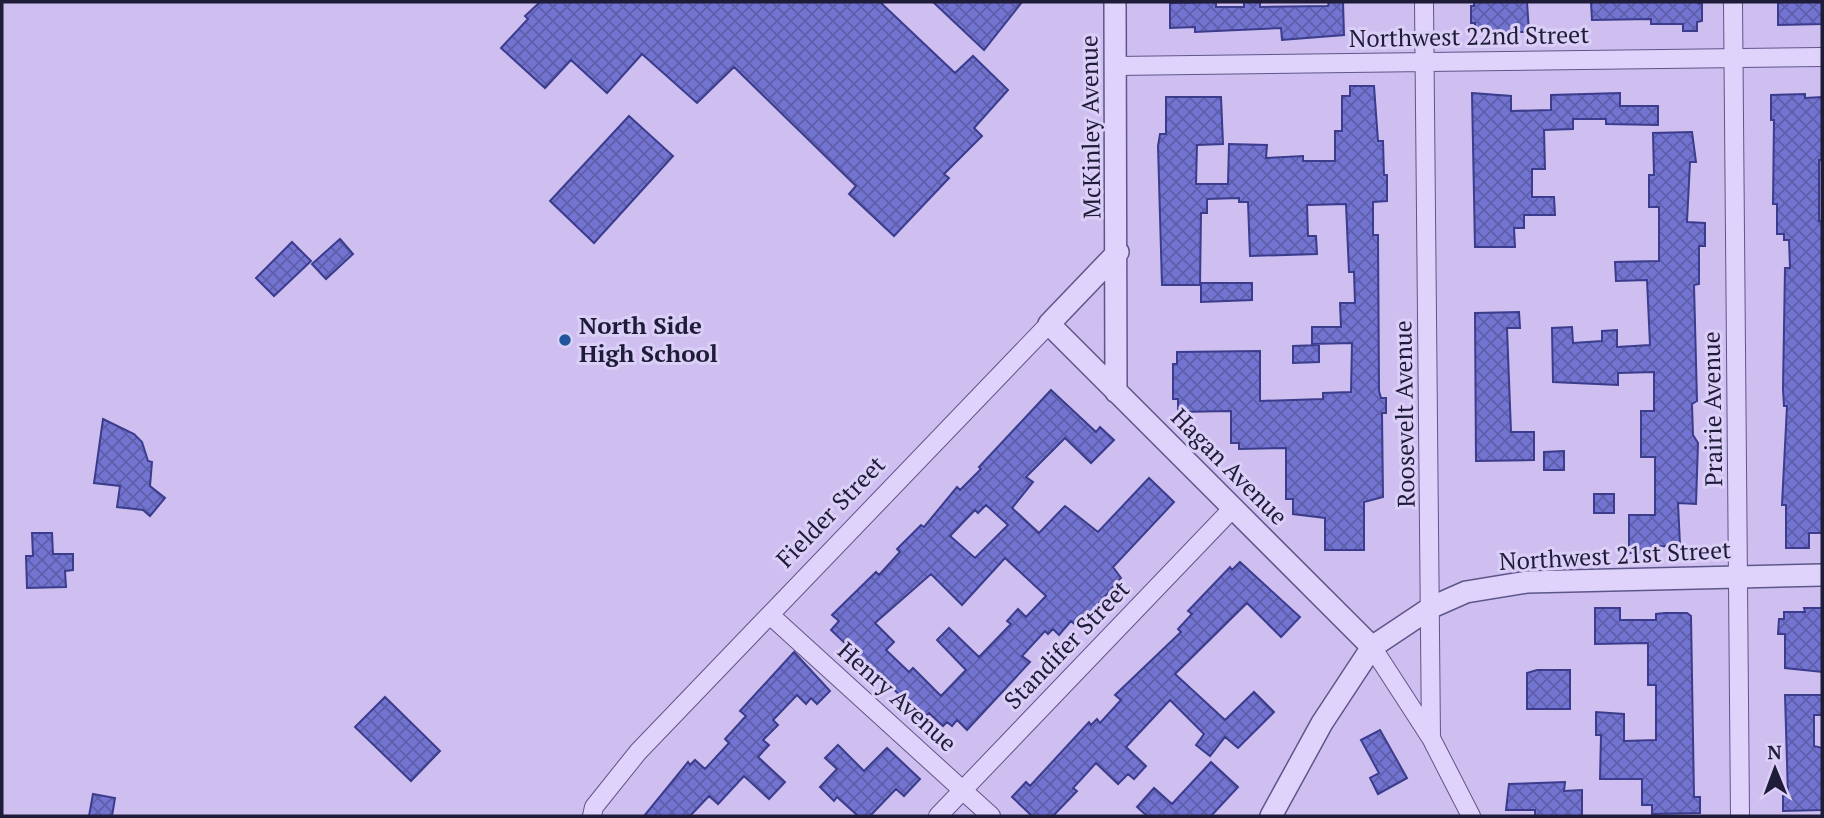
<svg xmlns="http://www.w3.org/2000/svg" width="1824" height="818" viewBox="0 0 1824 818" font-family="'PT Serif',serif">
  <defs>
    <pattern id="building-cross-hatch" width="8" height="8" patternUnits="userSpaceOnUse" patternTransform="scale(1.75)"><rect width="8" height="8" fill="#7373d1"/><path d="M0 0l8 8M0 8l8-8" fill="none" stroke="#5e5eab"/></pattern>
  </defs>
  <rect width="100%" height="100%" fill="#cebff0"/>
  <path fill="url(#building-cross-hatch)" stroke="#3b3c8b" stroke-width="2" fill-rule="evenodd" d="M540,2h340l75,71 18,-17 35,34 -34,38 8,8 -38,38 5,4 -55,58 -45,-42 7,-8 -122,-119 -37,36 -55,-49 -35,39 -36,-33 -26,28 -44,-40 27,-29 -3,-3z
    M933,2h89l-38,48z
    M1216,2v5h28v-5h16v5l68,-1 1,-4h14l1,33 -62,5 -1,-12 -86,4v-5l-25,1v-25z
    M1474,2h53l2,30h-54v-9h-4v-17h3z
    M1591,2h106l5,2v17l-5,1v9h-14v-7h-32v-5l-59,1z
    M1782,2h40v22l-44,1v-22z
    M1350,86h24l4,55h5l1,34h3v26l-14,1v33h5l1,156 2,7h5v15h-4l1,84 -19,5v48h-39v-32l-32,-4v-15h-7v-51l-47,1v-6h-8v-32l-53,1v-13h-5v-35h4v-12l83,-1v50l63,-2v-6l28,-1 1,-49 -40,1v-17h29l-1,-24h15l-1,-31h-5l-3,-68 -39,1 1,31h8l1,18 -67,2 -2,-54h-9v-4l-32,1v14h-6l-1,72h-38l-4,-139 2,-12h6v-37h55l2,47 -26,1 -1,39h32l1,-40 38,1 -1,13 37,-2v5h32v-30h7v-35h8z
    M1472,93l39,3v15l40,-1v-15l69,-2v13h38v19l-52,-1v-5h-33v10l-29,1 1,39h-13v28h22l1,18h-31v13h-10l1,19h-40z
    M1805,94v4l17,-1v63h-3v61h3v312h-13v15h-23v-43h-4l5,-99h-3l-1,-17 2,-121h5l-1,-28h-5v-6h-7v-30h-4l1,-84h-3v-25z
    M629,116l44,40 -79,87 -44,-42z
    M1692,132l4,30h-6l-3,60 18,1v23h-6v38l-5,1 3,116 -5,3 1,31 5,8 -2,61 -18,-1 2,42 -27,2v6h-24v-38h26v-58h-14v-46h13v-39l-36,1v12l-65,-3 -1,-54 20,-1 1,16 29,-2v-10l15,-1v17l33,-2 -3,-65 -31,1 -1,-19 44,-1v-54h-10v-32h5l-1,-42z
    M340,239l13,15 -27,25 -14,-15z
    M292,242l19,19 -37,35 -18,-18z
    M1201,283h51v17l-51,2z
    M1519,312l1,16h-13l4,104h23v28l-58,1 -1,-148z
    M1319,345v17l-26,1v-17z
    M1051,390l45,42 4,-5 14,13 -23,23 -26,-25 -39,39 7,5 -21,26 27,25 26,-27 33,26 51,-54 25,24 -61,65 8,11 -43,49 -7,-6 -12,14 -6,-6 -5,5 -3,-3 -23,25 8,6 -63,68 -10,-10 -5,6 -5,-4 -4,4 -14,-13 -5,5 -93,-88 8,-9 -7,-6 44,-43 3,3 21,-23 -3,-3 24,-24 3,2 33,-40 3,3 21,-21 -2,-2zM986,505l22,20 -33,33 -25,-22 25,-26 3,3zM1005,558l41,38 -20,21 -8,-8 -11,12 4,3 -32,33 -30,-29 -12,12 29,30 -25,26 -28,-28 -4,4 -23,-22 8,-8 -19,-19 56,-49 31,31z
    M103,419l31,15 8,8 6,19 4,1 -2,24 15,12 -15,18 -7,-6 -26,-3 3,-21 -26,-3z
    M1564,451v19h-20v-18z
    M1594,494h20v19h-20z
    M32,533h20l1,21h20v16l-8,1 1,16 -39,1 -1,-32h7z
    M1240,562l60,55 -19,20 -34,-34 -72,71 50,46 29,-28 20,20 -36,36 -13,-11 -15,19 -14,-11 8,-11 -34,-34 -44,47 20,19 -12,13 -6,-5 -10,10 -22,-21 -23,25 4,3 -24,25h-21l-20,-19 14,-15 4,4 59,-64 2,3 6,-6 3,4 21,-23 -6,-5 66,-63 -3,-3 14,-15 -4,-3 42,-44 2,3z
    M1595,608h25v12h36v-6l9,-1h22l4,3 3,181h6v16l-48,1v-9h-10v-26h-42l1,-44h-5v-23l28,2v27l32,-1v-55h-8v-42l-53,1z
    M1804,608h18v64l-37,-4v-34h-7l1,-15h5v-7h21z
    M794,652l36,39 -13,13 -6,-6 -5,6 -9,-9 -24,25 5,5 -15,15 6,5 -11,12 27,25 -16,17 -25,-23 -26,28 -9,-8 -19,20h-46l44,-54 2,3 5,-5 10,9 24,-26 -4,-4 21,-23 -6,-5z
    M1537,670h33v39h-43v-36z
    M1785,695h37v20h-8v31l8,2v62l-39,1v-15h5z
    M385,697l55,54 -29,30 -56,-54z
    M1380,730l27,48 -29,16 -8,-16 9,-5 -18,-33z
    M838,745l26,26 23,-23 33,31 -16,17 -8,-7 -26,27h-12l-21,-19 -3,4 -14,-14 17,-18 -12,-11z
    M1211,762l27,25 -27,29h-64l-10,-9 17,-19 18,16z
    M1565,782l-1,9 18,-1v26h-47v-6h-29l3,-26z
    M93,794l22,4 -3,18h-23z"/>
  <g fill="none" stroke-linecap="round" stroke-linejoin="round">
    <defs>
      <path id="minor" d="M1424,2l7,736 40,78
        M1733,2l7,814
        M1116,66l706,-9
        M770,615l221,201
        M1372,647l59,91
        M592,816l2,-9 44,-55 411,-428
        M938,816l295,-308"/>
      <path id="tertiary" d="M1115,2l1,390
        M1118,252l-69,72 323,323
        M1271,816l51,-93 50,-76 60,-40 34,-15 61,-10 295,-7"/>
    </defs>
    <use href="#minor" stroke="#5d568a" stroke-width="20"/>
    <use href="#tertiary" stroke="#5d568a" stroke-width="24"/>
    <use href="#minor" stroke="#dfd3fb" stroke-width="18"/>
    <use href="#tertiary" stroke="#dfd3fb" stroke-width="21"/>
  </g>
  <circle fill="#23559d" stroke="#dbcff7" stroke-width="2.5" cx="565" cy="340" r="7"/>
  <g text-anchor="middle" stroke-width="6" stroke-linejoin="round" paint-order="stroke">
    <g font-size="24" fill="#1e1c39" stroke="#dbcff7">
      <text transform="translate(1469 37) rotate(-1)" y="8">Northwest 22nd Street</text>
      <text transform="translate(1091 127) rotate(-91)" y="8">McKinley Avenue</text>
      <text transform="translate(1713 409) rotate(-91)" y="8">Prairie Avenue</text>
      <text transform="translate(1405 414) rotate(-91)" y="8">Roosevelt Avenue</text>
      <text transform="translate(1229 467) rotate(45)" y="8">Hagan Avenue</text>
      <text transform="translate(831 512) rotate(-46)" y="8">Fielder Street</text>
      <text transform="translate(1615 556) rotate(-3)" y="8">Northwest 21st Street</text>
      <text transform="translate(1067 645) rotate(-46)" y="8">Standifer Street</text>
      <text transform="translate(897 697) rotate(42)" y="8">Henry Avenue</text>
    </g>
    <g font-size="24" font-weight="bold" fill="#1e1c39" stroke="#dbcff7" text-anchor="start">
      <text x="579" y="334">North Side<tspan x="579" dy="28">High School</tspan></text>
    </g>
  </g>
  <rect width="1824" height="818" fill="none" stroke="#1e1c39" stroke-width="7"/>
  <g transform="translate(1775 769) rotate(359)" stroke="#dbcff7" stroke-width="5" paint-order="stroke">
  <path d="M0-5L12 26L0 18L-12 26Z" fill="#1e1c39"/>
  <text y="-10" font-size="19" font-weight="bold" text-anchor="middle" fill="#1e1c39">N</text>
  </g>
</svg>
